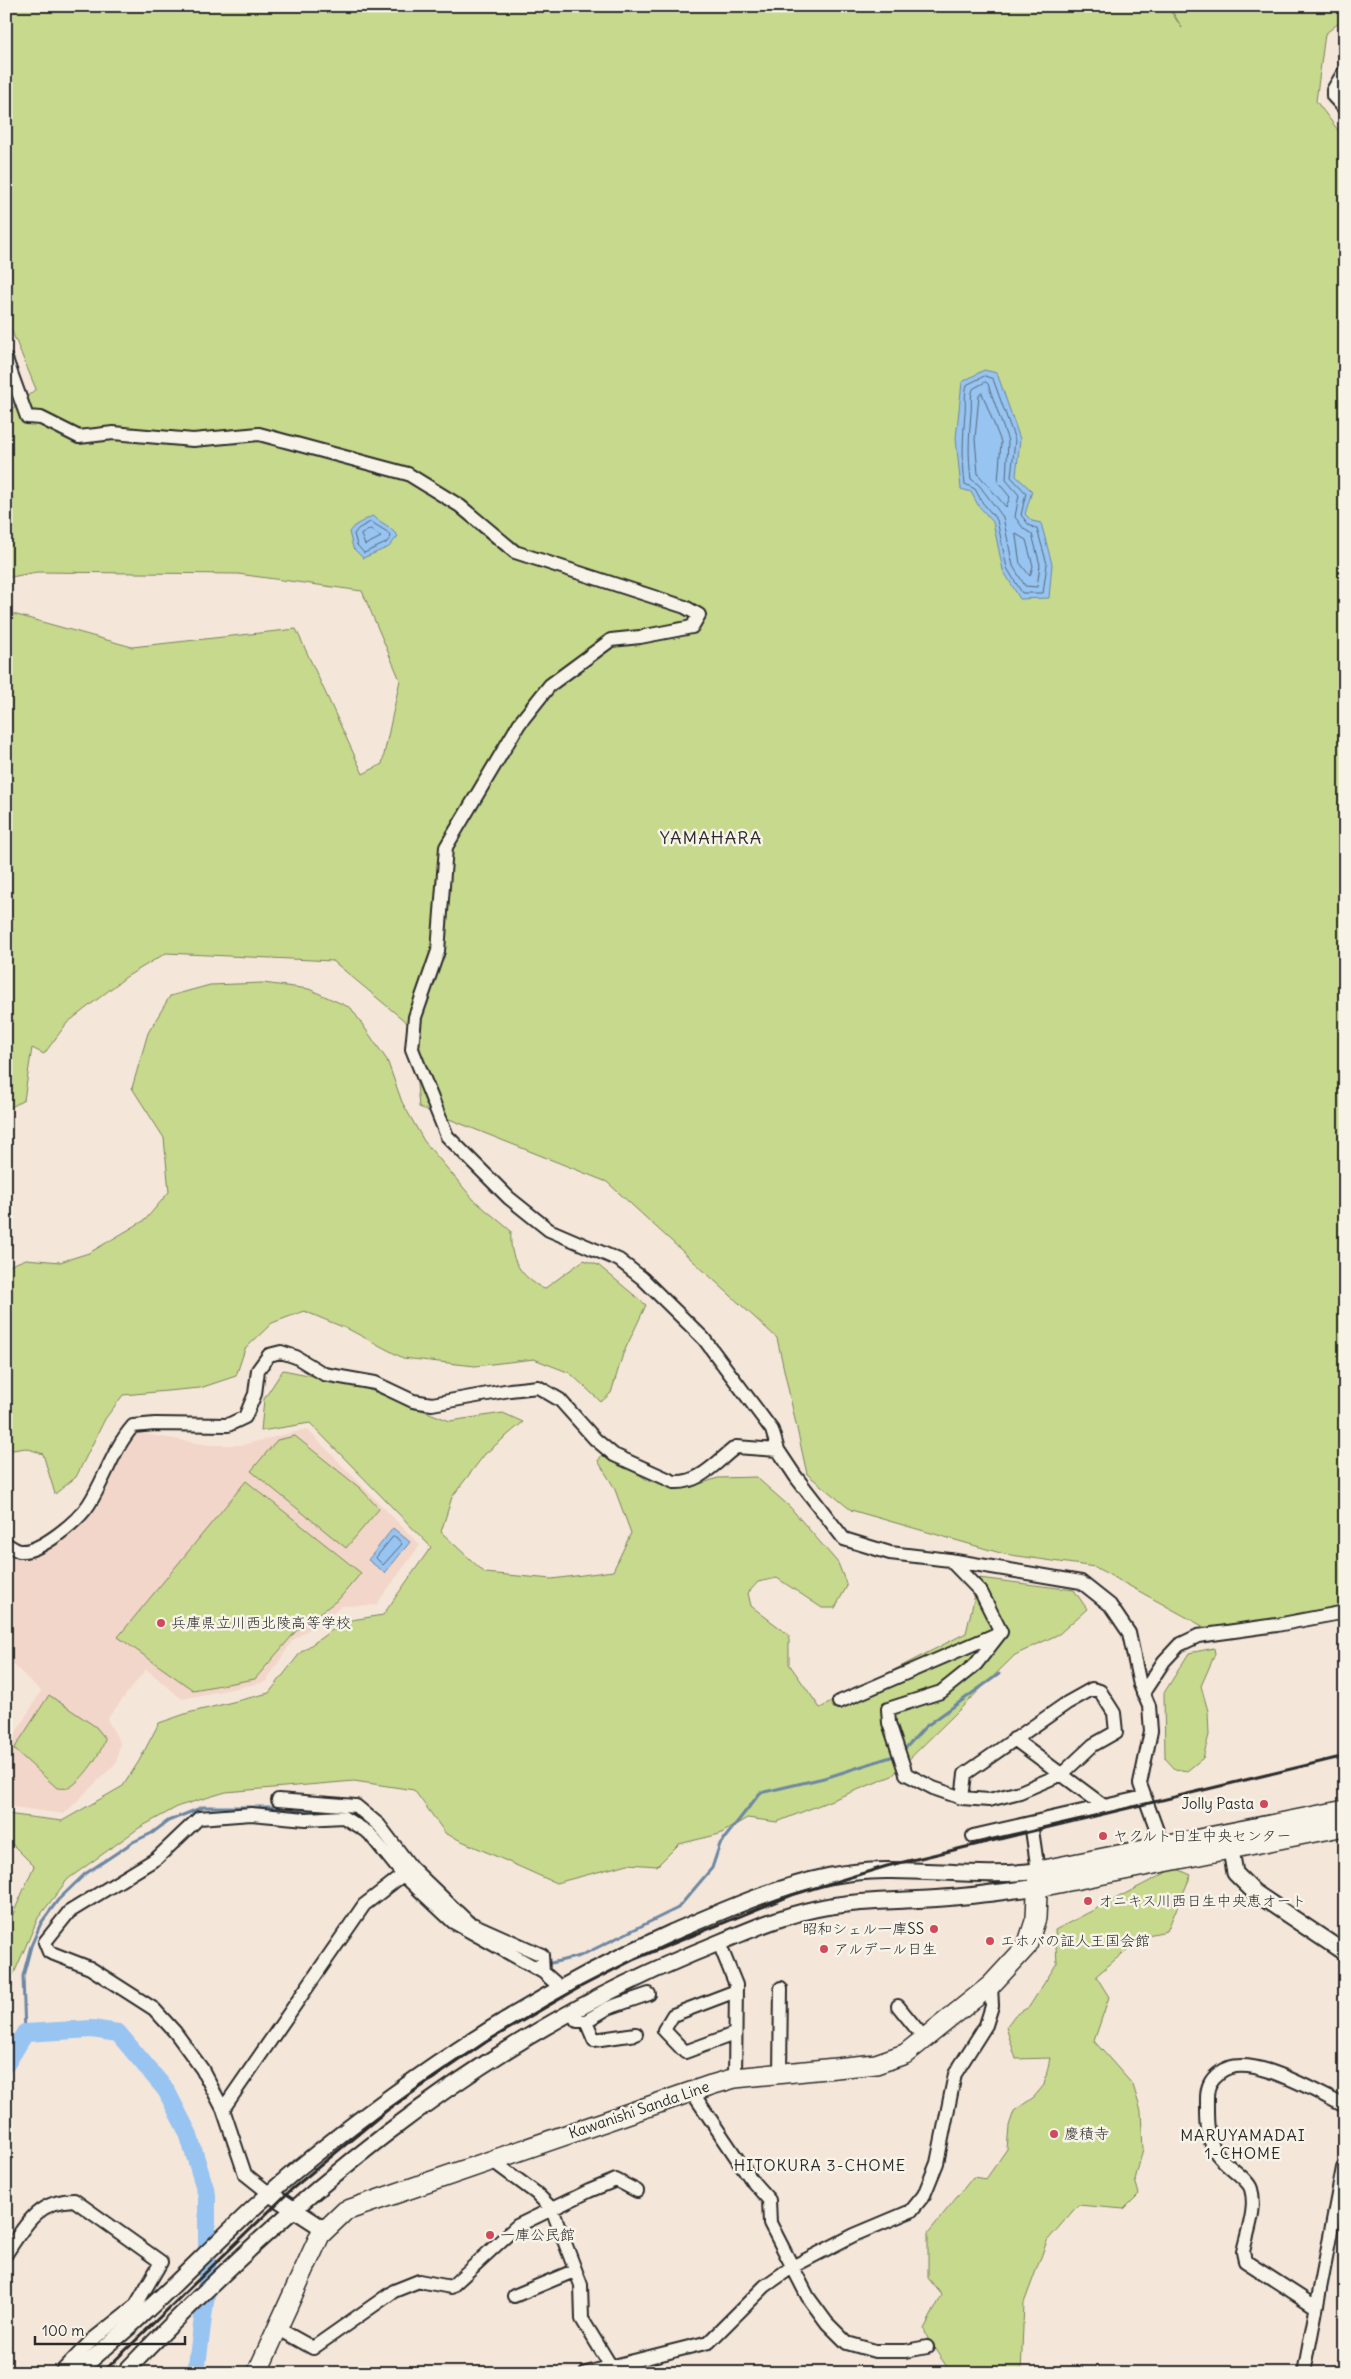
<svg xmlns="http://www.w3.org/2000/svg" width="1351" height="2379" viewBox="0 0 1351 2379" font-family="Delius,'Klee One',sans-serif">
  <rect width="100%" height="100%" fill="#f5e6da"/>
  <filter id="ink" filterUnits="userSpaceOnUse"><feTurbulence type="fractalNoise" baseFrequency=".02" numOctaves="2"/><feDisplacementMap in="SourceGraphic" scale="10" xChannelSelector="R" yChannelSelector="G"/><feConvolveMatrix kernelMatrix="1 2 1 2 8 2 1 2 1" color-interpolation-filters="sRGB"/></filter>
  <g filter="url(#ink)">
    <path fill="#f2d6c9" d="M307,1429l113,116 -44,60 -34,1 -50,35 -26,41 -84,17 -36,-30 -39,50 13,24 -4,20 -52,51 -58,-8v-57l35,-58 -35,-33v-108l16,5 66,-43 36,-73 15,-6 70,12h33z"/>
    <path fill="#c7d98d" stroke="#79825c" d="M6,6h1161l15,22 -13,-22h176v12l-20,16 -9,67 25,33 4,11v1467l-128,22 -122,-67 -91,-13 -153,-44 -44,-36 -30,-136 -170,-156 -188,-75 -7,-80 -79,-66 -167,-8 -40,24 -59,46 -23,31 -12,-6 -8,52 -18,10v-173l4,-25 -4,-12v-288l126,35 164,-18 67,145 19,-10 18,-84 -38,-89 -124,-17 -201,-2 -31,6v-167l1,2 29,-24 -30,-72z
      M263,983l46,6 42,19 36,52 15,42 22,39 50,59 37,31c-2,28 9,45 33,58l40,-29 14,5 48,40 -23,49 -12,39 -10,9 -31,-29 -36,-14 -59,7 -72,-8 -53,-28 -46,-19 -32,12 -27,26 -9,27 -36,12 -77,7 -18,24 -29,58 -21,17 -12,-40 -17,-6 -20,3v-184l20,-8 34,3 29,-9 56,-33 24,-28 -5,-54 -32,-50 16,-55 22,-37 40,-11z
      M283,1370l71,14 96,37 53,-8 20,9 -38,32 -33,43 -11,35 44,41 67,6 61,-8 18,-38 -17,-46 -16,-26 6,-9 45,29 38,7 31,-10 38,-1 33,29 49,57 9,23 -12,22h-13l-45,-30 -19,4 -10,11 3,13 38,29v29l31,44 146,-75 13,-55 95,12 13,19 -28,25 -44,21 -123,121 -115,46 -30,-4 -27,16 -41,10 -22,22 -29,-2 -72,19 -110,-49 -32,-44 -60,-9 -128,11 -47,14 -40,22 -71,51 -30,39 -32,74v-62l28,-64 -28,-28v-24l56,7 61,-35 16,-25 20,-38 29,-10 81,-20 32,-41 44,-31 38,-6 48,-68 -121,-124 -49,8 3,-32z
      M295,1436l66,53 18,20 -33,39 -95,-77 26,-31z
      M246,1481l115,92 -22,26 -42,31 -42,49 -62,11 -75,-53z
      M1214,1648l1,6 -14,32 7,25 1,24 -6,23 -16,13 -12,-2 -10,-11 -1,-65 25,-40z
      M49,1695l47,32 9,11c-1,12 -24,45 -37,50 -3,1 -8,0 -11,0l-43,-39z
      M1175,1868l16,7 -24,56 -24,5 -47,40 13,21 -15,44 39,44 8,26 2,38 -8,31 4,14 -15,15 -46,-4 -31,36 -23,62 -3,70h-70l-23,-34 -4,-10 18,-34 -14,-17v-45l45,-56 13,2 21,-30 2,-23 5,-15 20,-14 10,-12 6,-27 -34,1 -10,-32 9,-12 14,-8 28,-44 -2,-33z"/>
    <path fill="#97c4f1" stroke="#6c87a2" d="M984,370l13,3 23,66 -4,37 16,15 -7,23 7,7 9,2 11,41 -3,34 -29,1 -17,-29 -10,-48 -15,-17 -7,-13 -10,-3 -5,-51 6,-56z
      M372,516l17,11 9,9 -9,11 -26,11 -10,-10 -4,-16 5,-6z
      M393,1528l17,14 -25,31 -17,-13z"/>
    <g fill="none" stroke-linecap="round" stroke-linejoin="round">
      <path stroke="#56687a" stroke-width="1" d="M985,376l8,3 22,61 -4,37 15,16 -5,22 8,10 8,4 10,35 -4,29h-21l-15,-25 -10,-48 -15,-18 -7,-13 -10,-5c-3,-26 -2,-45 0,-71 1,-10 -1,-18 2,-28z
        M986,382l2,2 20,57 -2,39 13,15 -4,22 9,12 8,5 8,31 -3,22 -12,-1 -12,-20 -10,-49 -24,-32 -8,-6c-3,-25 -2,-41 0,-66 1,-8 -1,-16 2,-24z
        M982,393l19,49 -3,40 12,15 -4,10 -28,-33 -3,-35 4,-43z
        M371,522l15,9 5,6 -5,6 -22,10 -7,-8 -3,-11 4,-5z
        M371,529l10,8 -16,8 -4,-10z
        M1016,534l10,6 7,26 -3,10 -10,-13z
        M393,1537h3l6,7 -19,21 -7,-7z"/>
      <path stroke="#6c87a2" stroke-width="3" d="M902,1752l23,-25 74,-53
        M547,1964l33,-8 98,-48 34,-40 8,-24 40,-51 68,-16 69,-22
        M25,2033l-2,-57 8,-30 10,-23 17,-23 27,-26 48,-32 19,-9 16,-12 35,-14h65l81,5 23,17"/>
      <path stroke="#97c4f1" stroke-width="18" d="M6,2064l19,-31 67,-4 26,4 48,57 22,43 19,62v91l-11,87"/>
      <defs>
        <path id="minor" d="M1345,70l-12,20v6l12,13
          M6,359l21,58 14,1 38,19 34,-4 80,7 66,-6 149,40 52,32 55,46 170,55 14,8 -7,12 -52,10 -29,3 -61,45 -31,39 -73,123 -8,104 -23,66 -3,32 35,87 62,62 40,32 70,30 23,18 62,61 68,91 6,20 18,27 48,62 46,14 60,7 131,22 29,23 19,28 11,52 9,21 2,25 -11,53 23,63v7
          M6,1544c4,2 9,6 14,7 20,2 59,-31 69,-47 16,-25 24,-55 44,-78l22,-2 73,1 17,-8 10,-23 3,-24 11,-15 12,-3 15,5 28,17 51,9 38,18 19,3 78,-14 28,-3 22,13 35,39 19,16 60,27c26,2 43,-21 62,-35l42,3
          M950,1560l31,32 20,40
          M1092,1689l8,2 14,22 2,19 -23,13 -31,29 -42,18 -31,8 -27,-2 3,-24 102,-71z
          M1143,1693l21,-32 15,-16 19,-9 79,-11 68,-13
          M839,1702l160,-69
          M1014,1739l90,67
          M962,1798l-29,-10 -27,-14 -17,-51 -1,-14 53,-17 35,-28 25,-32
          M278,1800l78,6 23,19 32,42 57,55 74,33 1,17
          M1031,1823l7,48
          M973,1836l171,-39
          M719,1943l17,42 -1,93
          M898,2006l26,32
          M571,2012l6,9h9l22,-13 41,-14
          M586,2021l8,19 42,-6
          M734,2034l-49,18 -21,-22 9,-15 63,-24
          M780,2074l1,-86
          M692,2092l61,90 16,18 1,23 38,74 19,26 20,20 28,8h31l21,-4
          M223,2109l141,-204 44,-34
          M494,2162l42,31 16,16 29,76 1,34 33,54
          M270,2194l-25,-20 -22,-65 -21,-40 -27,-37 -21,-23 -64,-41 -41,-16 -4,-10 24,-30 88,-54 42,-40 52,-4 55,5 37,-2 26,16 34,42 50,47 90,50 18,16
          M6,2254c19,-28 30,-53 68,-54l87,62 -25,43 -44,35 -30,31 1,2
          M514,2296l60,-25
          M1316,2307l-71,-46 -2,-9c4,-19 14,-44 8,-63 -3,-11 -29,-25 -36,-38 -9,-16 -8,-34 -8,-52 0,-12 3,-19 12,-26 28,-24 97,19 126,33
          M277,2328l36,20 81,-57 25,-10 32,6 66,-61 72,-35 27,-11 21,11
          M586,2373l123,-31 56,-56 27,-19 62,-32 57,-24 13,-16 13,-32 18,-89 31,-49 6,-19 -1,-21
          M1304,2373l39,-205 2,1"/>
        <path id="tertiary" d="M1229,1839l6,34 19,19 91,61
          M270,2194l54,35
          M77,2373c21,-21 46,-39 67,-60 52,-48 101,-101 156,-146 114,-94 236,-174 371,-234 51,-22 104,-46 159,-57 69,-14 137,4 208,-5
          M124,2373c164,-172 349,-329 570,-420 40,-16 79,-35 121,-44 42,-9 85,-8 128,-11 32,-2 64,-7 96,-11"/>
        <path id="primary" d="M1039,1887l306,-61
          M257,2373l63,-138 25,-24 366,-126 24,-7 141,-14 29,-10 86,-69 36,-39 9,-28 2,-47 307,-61"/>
      </defs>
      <use href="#minor" stroke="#2b2b2b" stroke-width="16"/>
      <use href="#tertiary" stroke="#2b2b2b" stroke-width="19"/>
      <use href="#primary" stroke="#2b2b2b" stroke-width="22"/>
      <use href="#minor" stroke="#f7f3e8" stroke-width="12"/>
      <use href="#tertiary" stroke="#f7f3e8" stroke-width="15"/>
      <use href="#primary" stroke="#f7f3e8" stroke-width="19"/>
      <path stroke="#2b2b2b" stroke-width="3" d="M102,2373l190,-184 94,-78 100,-69 96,-56 53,-27 157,-64 95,-29 458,-110"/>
    </g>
  </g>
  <g fill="#d1495b" stroke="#f7f3e8" stroke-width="2">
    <circle cx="161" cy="1623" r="5"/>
    <circle cx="1264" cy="1804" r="5"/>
    <circle cx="1103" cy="1836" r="5"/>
    <circle cx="1088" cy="1901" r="5"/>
    <circle cx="934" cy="1929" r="5"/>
    <circle cx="990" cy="1941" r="5"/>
    <circle cx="824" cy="1949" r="5"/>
    <circle cx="1054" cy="2134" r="5"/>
    <circle cx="490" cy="2235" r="5"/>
  </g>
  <g text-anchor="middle" stroke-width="5" stroke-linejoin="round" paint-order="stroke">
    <g font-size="15" fill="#2b2b2b" stroke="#f7f3e8" text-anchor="start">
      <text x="171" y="1628">兵庫県立川西北陵高等学校</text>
      <text x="1254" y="1809" text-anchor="end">Jolly Pasta</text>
      <text x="1113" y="1841">ヤクルト日生中央センター</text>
      <text x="1098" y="1906">オニキス川西日生中央恵オート</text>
      <text x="924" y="1934" text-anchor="end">昭和シェル一庫SS</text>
      <text x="1000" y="1946">エホバの証人王国会館</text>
      <text x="834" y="1954">アルデール日生</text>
      <text x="1064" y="2139">慶積寺</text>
      <text x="500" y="2240">一庫公民館</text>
    </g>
    <g font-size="15" fill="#2b2b2b" stroke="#f7f3e8">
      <text transform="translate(639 2110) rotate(-19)" y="5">Kawanishi Sanda Line</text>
    </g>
    <g font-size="16" letter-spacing="1" fill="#2b2b2b" stroke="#f7f3e8">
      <text x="1243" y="2141">MARUYAMADAI<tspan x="1243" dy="18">1-CHOME</tspan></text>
      <text x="820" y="2171">HITOKURA 3-CHOME</text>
    </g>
    <g font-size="18" letter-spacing="1" fill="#2b2b2b" stroke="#f7f3e8">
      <text x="711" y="844">YAMAHARA</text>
    </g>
  </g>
  <rect width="1351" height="2379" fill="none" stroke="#f7f3e8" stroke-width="25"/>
  <rect x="12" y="12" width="1326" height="2354" fill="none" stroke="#2b2b2b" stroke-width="2" filter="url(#ink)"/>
  <path d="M35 2336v8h150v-8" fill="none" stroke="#2b2b2b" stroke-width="2.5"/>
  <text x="42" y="2336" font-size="15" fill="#2b2b2b" stroke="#f7f3e8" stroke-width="4" paint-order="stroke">100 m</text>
</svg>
